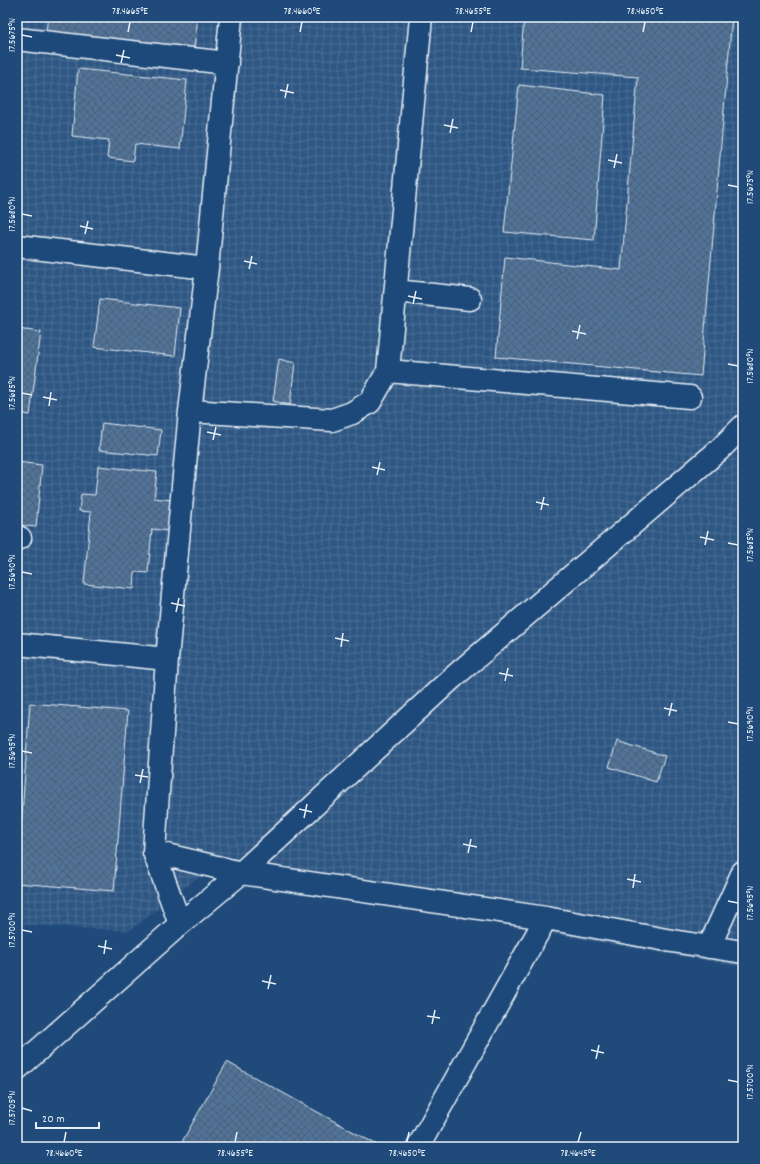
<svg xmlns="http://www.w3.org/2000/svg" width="760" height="1164" viewBox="0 0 760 1164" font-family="Dekko,sans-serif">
  <defs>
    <pattern id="industrial-grid" width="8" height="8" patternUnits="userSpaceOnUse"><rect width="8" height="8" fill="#2e5683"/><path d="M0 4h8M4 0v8" fill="none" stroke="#4c6f95"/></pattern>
    <pattern id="building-cross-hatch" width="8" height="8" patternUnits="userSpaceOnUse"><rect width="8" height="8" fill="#517399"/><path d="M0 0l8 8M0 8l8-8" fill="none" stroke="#4c5e72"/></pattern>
  </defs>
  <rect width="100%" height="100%" fill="#1f4a7a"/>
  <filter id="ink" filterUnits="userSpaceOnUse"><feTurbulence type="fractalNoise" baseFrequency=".025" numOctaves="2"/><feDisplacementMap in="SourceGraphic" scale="8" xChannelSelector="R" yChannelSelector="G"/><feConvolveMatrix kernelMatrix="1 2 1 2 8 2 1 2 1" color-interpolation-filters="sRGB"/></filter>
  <g filter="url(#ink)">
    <path fill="url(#industrial-grid)" d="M17,17h726v950l-196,-34 -217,-40 -126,-20 -75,58 -112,-7z"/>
    <path fill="url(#building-cross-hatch)" stroke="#e8f1f8" d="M48,17h150l-4,31 -148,-17z
      M524,17h208l-31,359 -205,-19 9,-100 116,13 17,-193 -118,-9z
      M78,69l109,11 -7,69 -45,-5 -2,17 -26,-3 2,-18 -37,-4z
      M519,85l86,10 -11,145 -90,-8z
      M100,299l80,9 -5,48 -81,-9z
      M17,329l24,3 -11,83 -13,-2z
      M279,359l16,4 -5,42 -17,-4z
      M102,423l59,7 -3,26 -59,-6z
      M17,462l25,3 -6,62 -19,-2z
      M98,466l59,6 -3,26 18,2 -3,31 -17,-2 -4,44 -13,-1 -1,17 -50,-5 7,-72 -12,-1 2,-17 14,1z
      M30,703l98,8 -14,180 -97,-8z
      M617,741l48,15 -9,26 -47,-15z
      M227,1062l154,85h-202z"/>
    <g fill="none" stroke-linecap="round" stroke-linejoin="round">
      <defs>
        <path id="minor" d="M17,39l210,24
          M17,246l190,22
          M396,291l74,8
          M388,371l302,26
          M190,411l142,9 20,-7 18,-11 18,-31 33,-354
          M17,537l3,1
          M17,644l150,15
          M154,852l87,21 305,45 126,23 71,11
          M180,924l-26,-72 13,-193 23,-248 17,-143 24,-251
          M709,947l34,-75
          M17,1069l163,-145 61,-51 209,-193 269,-230 24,-24
          M418,1147l128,-229"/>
      </defs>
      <use href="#minor" stroke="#e8f1f8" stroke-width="25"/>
      <use href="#minor" stroke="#1f4a7a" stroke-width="22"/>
    </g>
  </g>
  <path fill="none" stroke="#e8f1f8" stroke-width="1.5" d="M128,32l2,-10M300,32l2,-10M471,32l2,-10M643,32l2,-10M22,35l10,2M116,55l14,3M121,63l3,-13M280,90l14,3M285,98l3,-14M444,125l14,3M450,133l3,-14M608,160l14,3M614,168l3,-14M728,185l10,2M22,214l10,2M80,226l13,3M85,234l3,-13M244,261l13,3M249,269l3,-13M408,296l14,3M413,304l3,-13M572,331l14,3M577,339l3,-14M728,364l10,2M22,393l10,2M43,397l14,3M49,406l2,-14M207,432l14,3M213,440l3,-13M372,467l13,3M377,475l3,-13M536,502l13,3M541,510l3,-13M700,537l14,3M728,543l10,2M705,545l3,-14M22,572l10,2M171,603l14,3M176,612l3,-14M335,638l14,3M341,647l2,-14M499,673l14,3M505,681l3,-13M664,708l13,3M669,716l3,-13M728,722l10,2M22,751l10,2M135,775l13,2M140,783l3,-14M299,809l13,3M304,818l3,-14M463,844l14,3M468,853l3,-14M627,879l14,3M633,888l2,-14M728,901l10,2M22,930l10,2M98,946l14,3M104,954l2,-14M262,981l14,3M268,989l3,-14M427,1016l13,2M432,1024l3,-14M591,1050l13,3M596,1059l3,-14M728,1080l10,2M22,1108l10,3M64,1142l2,-10M235,1142l2,-10M407,1142l2,-10M578,1142l3,-10"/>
  <rect width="760" height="1164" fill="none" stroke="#1f4a7a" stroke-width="44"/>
  <path d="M36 1122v6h63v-6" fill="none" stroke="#e8f1f8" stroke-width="2"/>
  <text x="42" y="1122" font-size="12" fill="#e8f1f8" stroke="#1f4a7a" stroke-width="3" paint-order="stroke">20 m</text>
  <rect x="22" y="22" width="716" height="1120" fill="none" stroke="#e8f1f8" stroke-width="1.5"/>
  <g font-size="10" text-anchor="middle" fill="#e8f1f8">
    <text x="130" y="14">78.4665°E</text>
    <text x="302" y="14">78.4660°E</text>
    <text x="473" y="14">78.4655°E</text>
    <text x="645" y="14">78.4650°E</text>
    <text transform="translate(11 35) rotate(-90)" y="4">17.5675°N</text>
    <text transform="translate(749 187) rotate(-90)" y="4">17.5675°N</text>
    <text transform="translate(11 214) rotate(-90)" y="4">17.5680°N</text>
    <text transform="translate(749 366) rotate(-90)" y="4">17.5680°N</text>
    <text transform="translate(11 393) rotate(-90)" y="4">17.5685°N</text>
    <text transform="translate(749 545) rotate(-90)" y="4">17.5685°N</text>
    <text transform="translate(11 572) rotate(-90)" y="4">17.5690°N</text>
    <text transform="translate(749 724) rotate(-90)" y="4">17.5690°N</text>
    <text transform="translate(11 751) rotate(-90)" y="4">17.5695°N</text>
    <text transform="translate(749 903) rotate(-90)" y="4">17.5695°N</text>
    <text transform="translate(11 930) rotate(-90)" y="4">17.5700°N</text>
    <text transform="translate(749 1082) rotate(-90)" y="4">17.5700°N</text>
    <text transform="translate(11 1108) rotate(-90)" y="4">17.5705°N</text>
    <text x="64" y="1156">78.4660°E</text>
    <text x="235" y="1156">78.4655°E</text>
    <text x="407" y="1156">78.4650°E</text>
    <text x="578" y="1156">78.4645°E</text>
  </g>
</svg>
